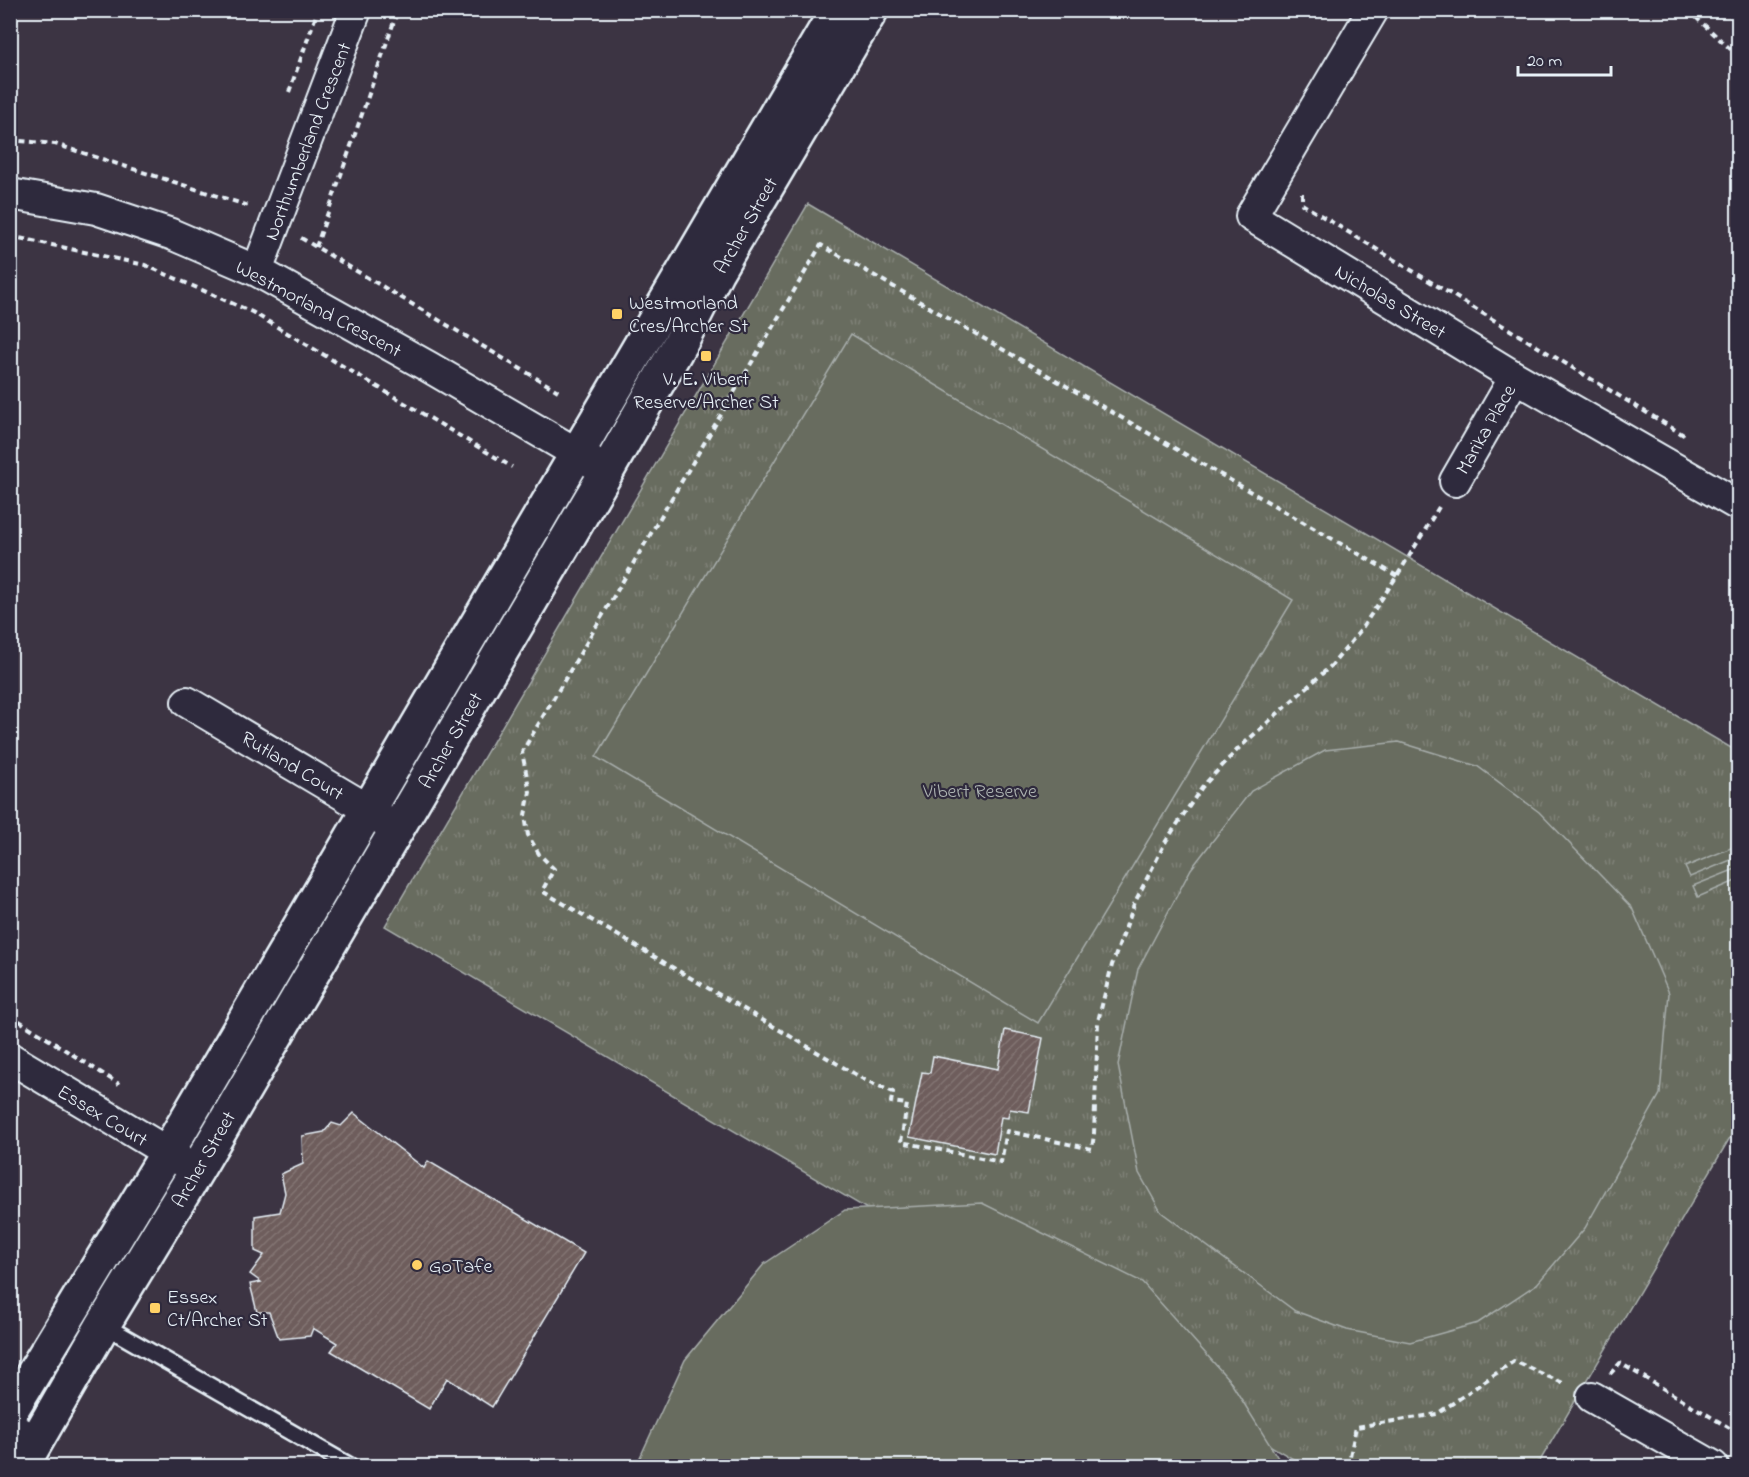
<svg xmlns="http://www.w3.org/2000/svg" width="1749" height="1477" viewBox="0 0 1749 1477" font-family="'Indie Flower',sans-serif">
  <defs>
    <pattern id="park-tufts" width="24" height="20" patternUnits="userSpaceOnUse" patternTransform="scale(1.5)"><rect width="24" height="20" fill="#686c5f"/><path d="M3 7l-1-3M5 7V3M7 7l1-3M15 17l-1-3M17 17v-4M19 17l1-3" fill="none" stroke="#7e8177"/></pattern>
    <pattern id="building-hatch" width="6" height="6" patternUnits="userSpaceOnUse" patternTransform="scale(1.5)"><rect width="6" height="6" fill="#6e5d5b"/><path d="M-1 1l2-2M0 6l6-6M5 7l2-2" fill="none" stroke="#837573"/></pattern>
  </defs>
  <rect width="100%" height="100%" fill="#3c3443"/>
  <filter id="ink" filterUnits="userSpaceOnUse"><feTurbulence type="fractalNoise" baseFrequency=".0167" numOctaves="2"/><feDisplacementMap in="SourceGraphic" scale="12" xChannelSelector="R" yChannelSelector="G"/><feConvolveMatrix kernelMatrix="1 2 1 2 8 2 1 2 1" color-interpolation-filters="sRGB"/></filter>
  <g filter="url(#ink)">
    <path fill="url(#park-tufts)" stroke="#a8aeac" stroke-width="1.5" d="M808,204l930,548v372l-201,342h-232l-920,-540z"/>
    <path fill="#686c5f" stroke="#a8aeac" stroke-width="1.5" d="M851,334l442,266 -255,423 -442,-266z
      M1399,742l78,24 62,46 93,96 37,85 -9,101 -75,134 -48,56 -59,39 -68,19 -63,-12 -52,-19 -134,-99 -22,-39 -21,-108 20,-96 53,-100 60,-78 74,-41z
      M1738,845v12l-48,20 -5,-10z
      M1738,868v12l-40,17 -5,-11z
      M982,1203l160,79 88,99 53,85h-647l49,-106 79,-96 81,-54z"/>
    <path fill="url(#building-hatch)" stroke="#e8f1f8" stroke-width="1.5" d="M1005,1030l38,8 -14,74 -19,-3 -2,9 -7,-1 -6,37 -86,-17 13,-65 8,1 3,-17 65,13z
      M354,1113l70,55 4,-7 156,92 -92,154 -45,-29 -18,31 -98,-58 6,-8 -24,-15 -3,8 -31,3 -10,-27h-12l-7,-28 11,-2 -11,-8 14,-19 -9,-4v-35l25,-4 5,-19 -4,-19 22,-10 -1,-28 22,-4 8,-9 9,3z"/>
    <g fill="none" stroke-linecap="round" stroke-linejoin="round">
      <defs>
        <path id="lane" d="M100,1323l250,143"/>
        <path id="street" d="M1373,10l-122,206 264,161 223,128
          M10,194l86,15 75,25 86,37 172,96 178,104
          M257,271l99,-261
          M1455,481l60,-104
          M187,702l182,108 28,20
          M10,1058l187,112
          M1592,1397l121,69
          M10,1427l26,14"/>
        <path id="secondary" d="M10,1412l157,-259 670,-1143
          M22,1466l81,-141 94,-155 410,-699 75,-131 35,-69 154,-261"/>
      </defs>
      <use href="#lane" stroke="#e8f1f8" stroke-width="20"/>
      <use href="#street" stroke="#e8f1f8" stroke-width="34"/>
      <use href="#secondary" stroke="#e8f1f8" stroke-width="38"/>
      <path stroke="#e8f1f8" stroke-width="4" stroke-dasharray="6 4.5" stroke-linecap="butt" d="M1688,10l50,46
        M289,92l29,-82
        M10,140l45,4 194,62
        M1302,193v11l385,233
        M10,236l135,29 107,47 260,155
        M301,238l257,153
        M316,247l82,-237
        M1397,576l-576,-331 -299,507 8,40 -5,23 3,20 11,19 15,15 -12,22 323,189 28,12 -2,10 16,2 -6,38 100,20 6,-31 85,18 2,-15 4,-113 14,-56 23,-63 31,-61 36,-54 37,-39 93,-83 28,-34 37,-55 42,-69
        M10,1015l109,69
        M1610,1374l10,-11 118,70
        M1348,1466l8,-39 81,-13 77,-53 51,23"/>
      <use href="#lane" stroke="#2f2a3d" stroke-width="15"/>
      <use href="#street" stroke="#2f2a3d" stroke-width="30"/>
      <use href="#secondary" stroke="#2f2a3d" stroke-width="33"/>
    </g>
  </g>
  <g fill="#ffd166" stroke="#2f2a3d" stroke-width="2">
    <rect x="611" y="308" width="12" height="12" rx="3"/>
    <rect x="700" y="350" width="12" height="12" rx="3"/>
    <circle cx="417" cy="1265" r="6"/>
    <rect x="149" y="1302" width="12" height="12" rx="3"/>
  </g>
  <g text-anchor="middle" stroke-width="4.5" stroke-linejoin="round" paint-order="stroke">
    <g font-size="20" fill="#e8f1f8" stroke="#2f2a3d">
      <text transform="translate(307 141) rotate(-69)" y="7">Northumberland Crescent</text>
      <text transform="translate(745 225) rotate(-60)" y="7">Archer Street</text>
      <text transform="translate(1391 301) rotate(31)" y="7">Nicholas Street</text>
      <text transform="translate(319 308) rotate(28)" y="7">Westmorland Crescent</text>
      <text transform="translate(1485 429) rotate(-60)" y="7">Marika Place</text>
      <text transform="translate(450 740) rotate(-60)" y="7">Archer Street</text>
      <text transform="translate(293 765) rotate(31)" y="7">Rutland Court</text>
      <text transform="translate(103 1115) rotate(31)" y="7">Essex Court</text>
      <text transform="translate(203 1159) rotate(-60)" y="7">Archer Street</text>
    </g>
    <g font-size="20" fill="#e8f1f8" stroke="#2f2a3d" text-anchor="start">
      <text x="629" y="309">Westmorland<tspan x="629" dy="23">Cres/Archer St</tspan></text>
      <text x="706" y="385" text-anchor="middle">V. E. Vibert<tspan x="706" dy="23">Reserve/Archer St</tspan></text>
      <text x="429" y="1272">GoTafe</text>
      <text x="167" y="1303">Essex<tspan x="167" dy="23">Ct/Archer St</tspan></text>
    </g>
    <g font-size="20" fill="#aeb5b3" stroke="#2f2a3d">
      <text x="980" y="797">Vibert Reserve</text>
    </g>
  </g>
  <rect width="1749" height="1477" fill="none" stroke="#2f2a3d" stroke-width="36"/>
  <rect x="18" y="18" width="1713" height="1441" fill="none" stroke="#e8f1f8" stroke-width="2" filter="url(#ink)"/>
  <path d="M1518 66v9h93v-9" fill="none" stroke="#e8f1f8" stroke-width="3"/>
  <text x="1527" y="66" font-size="18" fill="#e8f1f8" stroke="#2f2a3d" stroke-width="4.5" paint-order="stroke">20 m</text>
</svg>
